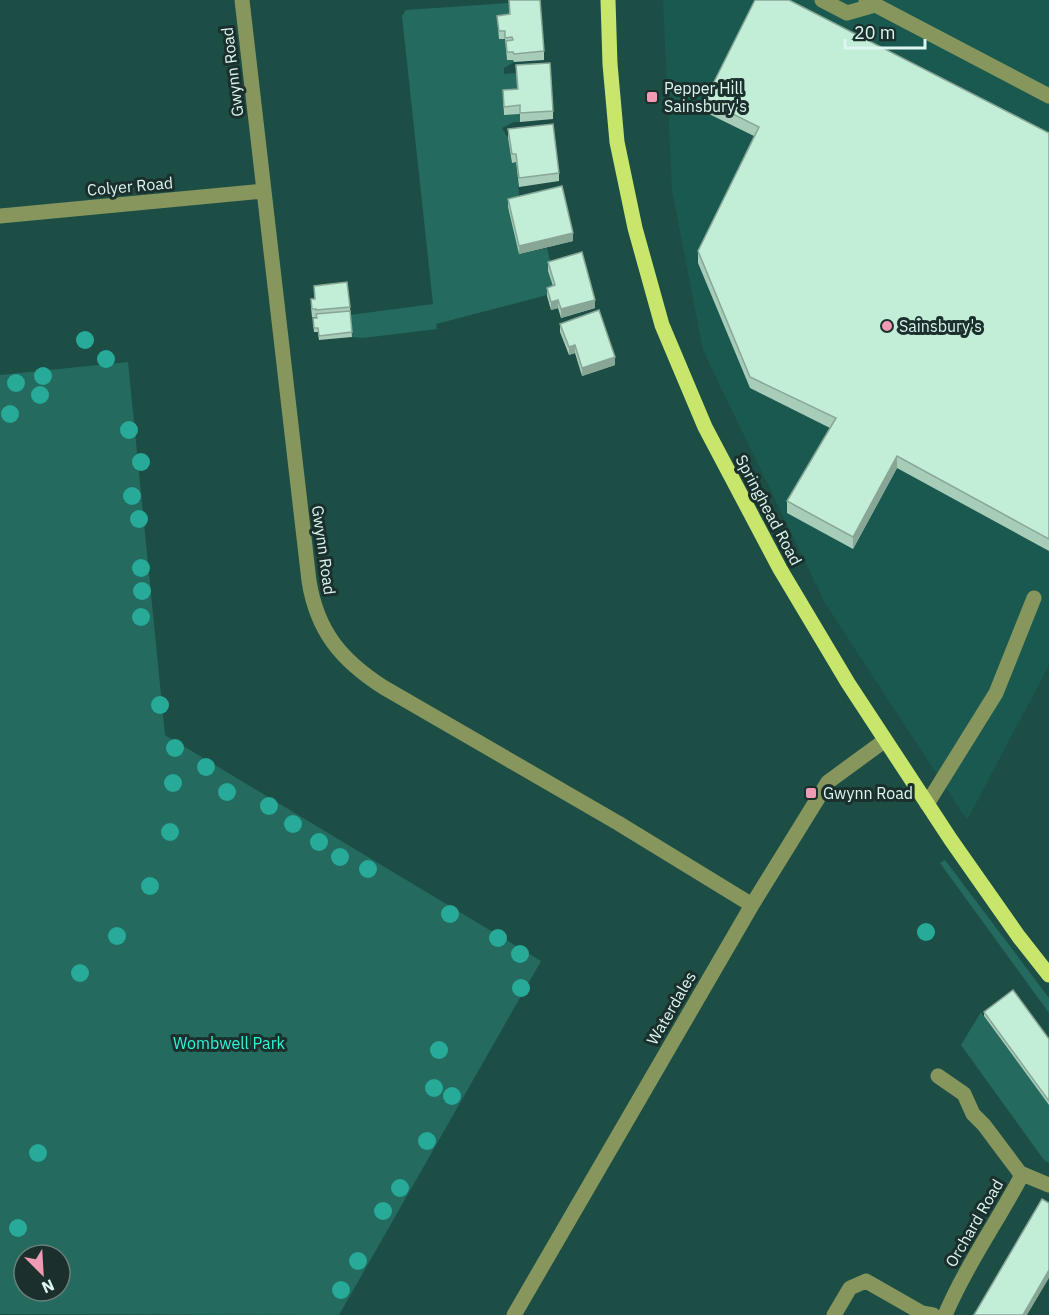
<svg xmlns="http://www.w3.org/2000/svg" width="1049" height="1315" viewBox="0 0 1049 1315" font-family="'IBM Plex Sans',sans-serif">
  <rect width="100%" height="100%" fill="#1d4e46"/>
  <path fill="#1a5950" d="M663,0h386v665l-82,155 -142,-217 -122,-253 -31,-160z"/>
  <path fill="#246a5f" fill-rule="evenodd" d="M509,3l1,19 -5,17v7l7,-1 -6,4 1,11h6l1,2 -10,6v6l12,-1 2,24 -13,18 15,-1v8h-6l-12,6 6,10 4,24h4c4,31 4,60 3,92l28,-6 5,21 3,24 -119,31 1,5 -74,9 -11,-1 -2,-22 83,-11 -31,-288 4,-6z
    M128,362l37,373 376,226 -202,354 -339,-1v-939zM24,1255h36v36h-36z
    M945,860l104,138v15l-109,-150z
    M981,1012l68,92v59l-5,-3 -83,-115z"/>
  <g fill="none" stroke-linecap="round" stroke-linejoin="round">
    <path stroke="#87965d" stroke-width="15" d="M242,0l67,581c8,50 32,79 74,106l235,136 134,82
      M822,0l25,13 28,-8
      M866,0l183,96
      M0,216l263,-25
      M927,804l69,-111 38,-95
      M938,1076l26,18 9,20 11,11 36,48 29,12
      M514,1315l238,-410 76,-123 56,-41
      M834,1315l16,-27 16,-7 56,32 11,2
      M945,1315c21,-49 52,-93 77,-140"/>
    <path stroke="#c7e66b" stroke-width="15" d="M608,0l2,64 7,78 18,86 27,97 43,102 75,142 68,114 103,157 68,97 30,38"/>
  </g>
  <g fill="#27aa98">
    <circle cx="85" cy="340" r="9"/>
    <circle cx="106" cy="359" r="9"/>
    <circle cx="43" cy="376" r="9"/>
    <circle cx="16" cy="383" r="9"/>
    <circle cx="40" cy="395" r="9"/>
    <circle cx="10" cy="414" r="9"/>
    <circle cx="129" cy="430" r="9"/>
    <circle cx="141" cy="462" r="9"/>
    <circle cx="132" cy="496" r="9"/>
    <circle cx="139" cy="519" r="9"/>
    <circle cx="141" cy="568" r="9"/>
    <circle cx="142" cy="591" r="9"/>
    <circle cx="141" cy="617" r="9"/>
    <circle cx="160" cy="705" r="9"/>
    <circle cx="175" cy="748" r="9"/>
    <circle cx="206" cy="767" r="9"/>
    <circle cx="173" cy="783" r="9"/>
    <circle cx="227" cy="792" r="9"/>
    <circle cx="269" cy="806" r="9"/>
    <circle cx="293" cy="824" r="9"/>
    <circle cx="170" cy="832" r="9"/>
    <circle cx="319" cy="842" r="9"/>
    <circle cx="340" cy="857" r="9"/>
    <circle cx="368" cy="869" r="9"/>
    <circle cx="150" cy="886" r="9"/>
    <circle cx="450" cy="914" r="9"/>
    <circle cx="926" cy="932" r="9"/>
    <circle cx="117" cy="936" r="9"/>
    <circle cx="498" cy="938" r="9"/>
    <circle cx="520" cy="954" r="9"/>
    <circle cx="80" cy="973" r="9"/>
    <circle cx="521" cy="988" r="9"/>
    <circle cx="439" cy="1050" r="9"/>
    <circle cx="434" cy="1088" r="9"/>
    <circle cx="452" cy="1096" r="9"/>
    <circle cx="427" cy="1141" r="9"/>
    <circle cx="38" cy="1153" r="9"/>
    <circle cx="400" cy="1188" r="9"/>
    <circle cx="383" cy="1211" r="9"/>
    <circle cx="18" cy="1228" r="9"/>
    <circle cx="358" cy="1261" r="9"/>
    <circle cx="341" cy="1290" r="9"/>
  </g>
  <path fill="#a7ccb8" d="M509,0l35,51v9l-30,2 -1,-2h-6l-2,-21h-6l-2,-23 12,-2z
    M516,65l37,46v8l-33,3v-8l-16,1 -1,-25 14,-1z
    M705,100l344,33v418l-152,-83 -44,81 -66,-36v-12l43,-73 -80,-40 -52,-125v-12l56,-115 -49,-24z
    M508,129l51,44v8l-40,6 -3,-25 -4,1 -4,-25z
    M508,199l65,42 -54,13 -11,-47z
    M548,262l47,46 -34,10 -3,-10 -7,2 -4,-14v-8l6,-2 -5,-15z
    M314,286l36,21 2,30 -33,3 -1,-8h-4l-1,-14h3v-1h-4l-1,-10v-8h4z
    M560,324l55,41 -33,11 -7,-23 -6,2 -9,-23z
    M984,1012l65,27v66l-65,-89z"/>
  <path fill="#88a696" d="M573,233v8l-54,13v-8z
    M558,300v8l-7,2v-8z
    M595,300v8l-34,10v-9z
    M575,345v8l-6,2v-8z
    M615,357v8l-33,11v-8z
    M897,456v12l-44,81v-12z
    M1049,1270v8l-22,37h-4z"/>
  <path fill="#c2edd6" stroke="#88a696" stroke-width="1.5" d="M509,0h31l4,51 -30,3 -1,-2h-6l-1,-11 7,-1 -1,-3 -7,1v-7h-6l-2,-15 13,-2z
    M755,0h34l260,133v406l-152,-83 -44,81 -66,-36 49,-83 -86,-41 -52,-126 61,-124 -54,-27z
    M550,63l3,48 -33,2v-8l-16,2 -1,-17 15,-1 -2,-24z
    M553,124l6,49 -40,5 -3,-24h-4l-4,-25z
    M562,186l11,47 -54,13 -11,-47z
    M582,252l13,48 -34,9 -3,-9 -7,2 -4,-14 8,-3 -7,-23z
    M347,282l3,25 -34,3v-1h-4l-1,-10h4l-1,-13z
    M599,310l16,47 -33,11 -7,-23 -6,2 -9,-23z
    M350,311l2,21 -33,4 -1,-8h-4l-1,-10h4l-1,-4z
    M1013,990l36,49v62l-65,-89z
    M1042,1199l7,4v67l-26,45h-49z"/>
  <g fill="#f19ab3" stroke="#1b302c" stroke-width="2">
    <rect x="646" y="91" width="12" height="12" rx="3"/>
    <circle cx="887" cy="326" r="6"/>
    <rect x="805" y="787" width="12" height="12" rx="3"/>
  </g>
  <g text-anchor="middle" stroke-width="6" stroke-linejoin="round" paint-order="stroke">
    <g font-size="16" fill="#dcf6f0" stroke="#1b302c">
      <text transform="translate(232 72) rotate(-97)" y="6">Gwynn Road</text>
      <text transform="translate(130 186) rotate(-5)" y="6">Colyer Road</text>
      <text transform="translate(769 510) rotate(62)" y="6">Springhead Road</text>
      <text transform="translate(324 550) rotate(82)" y="6">Gwynn Road</text>
      <text transform="translate(671 1008) rotate(-60)" y="6">Waterdales</text>
      <text transform="translate(974 1223) rotate(-60)" y="6">Orchard Road</text>
    </g>
    <g font-size="16" fill="#dcf6f0" stroke="#1b302c" text-anchor="start">
      <text x="664" y="94">Pepper Hill<tspan x="664" dy="18">Sainsbury's</tspan></text>
      <text x="899" y="332">Sainsbury's</text>
      <text x="823" y="799">Gwynn Road</text>
    </g>
    <g font-size="16" fill="#30f5db" stroke="#1b302c">
      <text x="229" y="1049">Wombwell Park</text>
    </g>
  </g>
  <g transform="translate(42 1273) rotate(156)"><circle r="28" fill="#1b302c" stroke="#687f7a" stroke-width="1.5"/>
  <path d="M0-4.5L10 22L0 15L-10 22Z" fill="#f19ab3"/>
  <text y="-9" font-size="16" font-weight="bold" text-anchor="middle" fill="#dcf6f0">N</text>
  </g>
  <path d="M845 39v9h80v-9" fill="none" stroke="#dcf6f0" stroke-width="3"/>
  <text x="854" y="39" font-size="18" fill="#dcf6f0" stroke="#1b302c" stroke-width="4.5" paint-order="stroke">20 m</text>
</svg>
